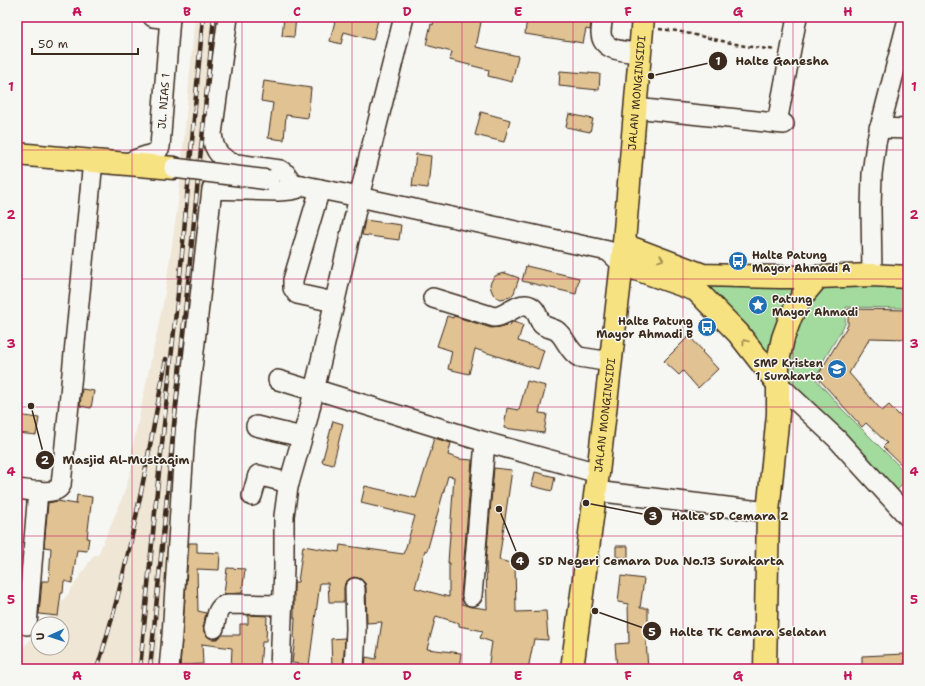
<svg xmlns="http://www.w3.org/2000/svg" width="925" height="686" viewBox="0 0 925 686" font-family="'Shantell Sans',sans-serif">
  <rect width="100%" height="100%" fill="#f6f6f2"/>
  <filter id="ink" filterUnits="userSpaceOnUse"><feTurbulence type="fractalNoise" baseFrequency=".025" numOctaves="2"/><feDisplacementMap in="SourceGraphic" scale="8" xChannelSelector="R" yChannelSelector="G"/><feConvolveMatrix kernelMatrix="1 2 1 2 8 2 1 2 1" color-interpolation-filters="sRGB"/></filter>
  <g filter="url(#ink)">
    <path fill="#efe6d6" d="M195,17h25l-64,652h-133l-6,-6v-9l21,-22v16h24v-24h-17l23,-30 26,-39h4l25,-59 10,-33 -3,-3 34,-161 14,-95z"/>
    <path fill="#a3da9e" stroke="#6f825e" d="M698,278l113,2 -35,83z
      M908,280v28l-62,-1 -1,17 -23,39 1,4 -9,10 29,33 65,65v3l-15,17 -86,-92 -24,-29 13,-54 25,-39z"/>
    <path fill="#e0c293" stroke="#3b2a1e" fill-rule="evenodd" d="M284,17h12l-2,20 -12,-1z
      M336,17h33l9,3 -5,20 -29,-8 -3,12 -11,-3z
      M435,17h47l-6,30 42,9 -6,26 -24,-6 1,-6 -39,-10 2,-8 -26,-7 5,-21 2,1z
      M527,17h65l-2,13 -4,-1 -3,14 -58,-9z
      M560,71l40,3 -1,16 -40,-4z
      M264,81l47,7 -3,30 -22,-3 -2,25 -16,-2 5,-35 -12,-2z
      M481,112l29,8 -6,22 -29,-7z
      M569,114l24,5 -3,13 -24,-5z
      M416,154l15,2 -3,32 -16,-2z
      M365,220l36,5 -2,15 -37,-5z
      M526,266l53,12 -3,16 -54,-13z
      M505,273l14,5 -5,15 -4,4 -4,1 -5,1 -5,-2 -3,-3 -2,-5 -1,-5 2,-4 3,-4 5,-2z
      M848,309l60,1v29l-38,-1 -21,35 33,38 7,-6 19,19v47l-25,-24 4,-4 -21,-20 -4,4 -45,-50 31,-52z
      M447,316l6,2 1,-2 37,12 9,-1 7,-2 3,1 1,-3 2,-1 10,3 -5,16 26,9 -6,19 -63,-20 -6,25 -21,-5 4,-18 -15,-5z
      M689,336l14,15 -1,1 16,17 -20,19 -15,-17 -4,4 -15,-14z
      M527,381l19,5 -7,27 8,1 -3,19 -40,-5 3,-20 12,2z
      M82,389l12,2 -3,17 -11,-2z
      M17,415l22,3 -3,17 -19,-2z
      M333,421l10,3 -10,41 -11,-3z
      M434,438l17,5 -3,12 12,4 12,1 -11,135 1,6v3l9,3h3l13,2 -1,-50 8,-91 18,2 -13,90 16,4 1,48 30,-1 2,29 -14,-1 -6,30h-40l4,-27 -12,-4 3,-7 -24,-5v-3l-23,-7 -9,33 34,4 -2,16h-94l1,-12 10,2 6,-37 -15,1 -1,-36 -1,-4 -4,-4 -7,-2 -5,2 -4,4 -1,5v14h-15l-1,-19h-8l-11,82 -17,-2 3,-25h-1l1,-20h-1v-36h4l5,-36 36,6 1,-7 63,9 3,-7 9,-31 -54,-13 4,-17 51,12 16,-50h-1zM448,476l6,1 -6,86h1v34l-34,-9 10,-38 2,1z
      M535,472l20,5 -3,14 -20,-5z
      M77,495l15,2 -5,41h2l-2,13 -10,-1 -5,33 -8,-2 -1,12h-2l-3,23 -19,-2 3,-33h7l2,-33 -7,-1 4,-44 9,-2 19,3z
      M189,543h8v9l23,1 -1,17 -22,-1 1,42 8,2 -3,13 1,6 3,4 4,3h6l5,-4h18v-11h8v-9l19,1 -1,26h-4l-2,27h-29l1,-21 -30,-4 1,20 -18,1v1h-5z
      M616,546h12v12l-12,-1z
      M227,568l18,1 -3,24 -18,1z
      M621,576l23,3 -4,29h8v19h-3l3,42h-31l-2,-25 14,-1 -1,-39 -10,-2z
      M345,638l-2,29 -11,1 -1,-29z
      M904,654l1,15h-43v-13z"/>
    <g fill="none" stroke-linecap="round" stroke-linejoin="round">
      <defs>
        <g id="minor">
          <path d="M153,17l17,2"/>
          <path d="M228,17l-16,117 2,11 3,6 3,4 10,8 50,7 6,4 7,10"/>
          <path d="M603,17c-1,5 -2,11 -2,16 1,19 25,18 39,20"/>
          <path d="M635,108l149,16"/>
          <path d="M777,123l20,-106"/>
          <path d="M879,128l29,1"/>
          <path id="s1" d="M127,164l7,-4 21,-7 3,-3 2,-3 10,-130"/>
          <path d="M291,183l68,14 249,54 14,13"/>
          <path d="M320,189l-27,91v8l4,6 37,8"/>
          <path d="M872,275l-1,-67 1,-34 4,-31 32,-124"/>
          <path d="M433,298l61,19c11,0 22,-13 32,-12 10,1 11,11 15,18 2,4 12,5 16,8 9,7 11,20 22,26l32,5"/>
          <path d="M278,380l36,11"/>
          <path d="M778,384l59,55 71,78"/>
          <path d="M314,389l171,53 113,31"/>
          <path d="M256,426l46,11"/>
          <path d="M17,489c11,1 29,5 39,1 2,-1 4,-3 5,-5l32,-324"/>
          <path d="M595,491l173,21"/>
          <path d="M252,496l6,-21 31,8"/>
          <path d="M472,596l13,-154"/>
          <path d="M27,625l11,-134"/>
          <path d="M214,628c3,-11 2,-21 14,-24l55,1"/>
          <path d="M169,669l3,-34 13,-203 27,-243 66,2 13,-1 5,-1 6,-4"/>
          <path d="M280,669l4,-101v-52l4,-29 19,-66 52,-224 45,-180"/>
          <path d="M354,669l2,-40 -1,-41"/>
        </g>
        <g id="major">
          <path d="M17,154l76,7 81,7"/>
          <path d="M624,245l79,30 77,2h38l54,-2 36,2"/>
          <path d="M622,264l74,26 42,43 40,51"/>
          <path id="s2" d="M572,669l26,-196 25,-219 20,-237"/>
          <path d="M765,669l3,-157 10,-98v-53l5,-23 8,-22 12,-21 15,-18"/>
        </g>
      </defs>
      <use href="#minor" stroke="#3b2a1e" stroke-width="22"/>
      <use href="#major" stroke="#3b2a1e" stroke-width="25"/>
      <path stroke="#3b2a1e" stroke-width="2.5" stroke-dasharray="4 3" stroke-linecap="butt" d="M659,29l18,2 68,15 31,4"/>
      <use href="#minor" stroke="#f6f6f2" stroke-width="19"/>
      <use href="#major" stroke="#f7e281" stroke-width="22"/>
      <defs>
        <path id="rail" d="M97,669c32,-101 50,-206 69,-310
          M140,669l17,-178 24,-226 22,-248
          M150,669l64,-652"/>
      </defs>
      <use href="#rail" stroke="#3b2a1e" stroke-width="4.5"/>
      <use href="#rail" stroke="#f6f6f2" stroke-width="3" stroke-dasharray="9" stroke-linecap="butt"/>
      <defs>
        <path id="minor-bridge" d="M174,168l95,12"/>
      </defs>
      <use href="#minor-bridge" stroke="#3b2a1e" stroke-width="22" stroke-linecap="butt"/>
      <use href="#minor-bridge" stroke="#f6f6f2" stroke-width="19"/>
    </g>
    <defs><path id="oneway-chevron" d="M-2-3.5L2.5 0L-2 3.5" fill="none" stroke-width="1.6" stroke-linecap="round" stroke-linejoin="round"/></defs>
    <g stroke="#998650">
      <use href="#oneway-chevron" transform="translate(661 259) rotate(20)"/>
      <use href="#oneway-chevron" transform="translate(745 342) rotate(-128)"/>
    </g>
  </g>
  <path fill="none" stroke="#c2185b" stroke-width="1" stroke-opacity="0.55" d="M132,17v652M242,17v652M352,17v652M462,17v652M573,17v652M683,17v652M793,17v652M17,150h891M17,279h891M17,407h891M17,536h891"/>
  <defs>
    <symbol id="bus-disc" viewBox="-11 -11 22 22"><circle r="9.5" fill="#1f6fb2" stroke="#f6f6f2"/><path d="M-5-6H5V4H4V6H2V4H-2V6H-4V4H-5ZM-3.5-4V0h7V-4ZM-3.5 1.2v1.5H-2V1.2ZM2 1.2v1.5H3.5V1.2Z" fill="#fff"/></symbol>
    <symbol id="sight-disc" viewBox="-11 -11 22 22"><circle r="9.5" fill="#1f6fb2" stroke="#f6f6f2"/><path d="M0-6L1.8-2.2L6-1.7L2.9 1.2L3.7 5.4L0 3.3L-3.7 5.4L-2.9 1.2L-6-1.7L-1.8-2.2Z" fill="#fff"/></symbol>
    <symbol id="school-disc" viewBox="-11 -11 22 22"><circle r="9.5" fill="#1f6fb2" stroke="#f6f6f2"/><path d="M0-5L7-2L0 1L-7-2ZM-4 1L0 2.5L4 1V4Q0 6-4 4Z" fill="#fff"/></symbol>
  </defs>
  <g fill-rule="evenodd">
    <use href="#bus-disc" x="727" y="250" width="22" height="22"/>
    <use href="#sight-disc" x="747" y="294" width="22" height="22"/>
    <use href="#bus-disc" x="696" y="316" width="22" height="22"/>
    <use href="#school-disc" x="826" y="358" width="22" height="22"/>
  </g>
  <g text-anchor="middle" stroke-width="3" stroke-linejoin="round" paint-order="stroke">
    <g font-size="11" fill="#3b2a1e" stroke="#f6f6f2">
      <text dy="4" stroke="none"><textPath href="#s2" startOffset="580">JALAN MONGINSIDI</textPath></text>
      <text dy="4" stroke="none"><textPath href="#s1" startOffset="84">JL. NIAS 1</textPath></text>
      <text dy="4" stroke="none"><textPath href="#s2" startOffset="256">JALAN MONGINSIDI</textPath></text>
    </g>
    <g font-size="11" font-weight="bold" fill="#3b2a1e" stroke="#f6f6f2" text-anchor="start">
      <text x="752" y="259">Halte Patung<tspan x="752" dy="13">Mayor Ahmadi A</tspan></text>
      <text x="772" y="303">Patung<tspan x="772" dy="13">Mayor Ahmadi</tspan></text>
      <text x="693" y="325" text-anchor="end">Halte Patung<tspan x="693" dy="13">Mayor Ahmadi B</tspan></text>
      <text x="823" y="367" text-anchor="end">SMP Kristen<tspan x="823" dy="13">1 Surakarta</tspan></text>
    </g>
  </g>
  <path fill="none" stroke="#3b2a1e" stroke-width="1.5" d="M651 76L718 61M31 406L45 460M586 503L653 516M499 509L520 561M595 611L652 631"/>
  <g fill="#3b2a1e" stroke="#f6f6f2" stroke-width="1.5">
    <circle cx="651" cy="76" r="4"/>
    <circle cx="31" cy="406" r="4"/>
    <circle cx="586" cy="503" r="4"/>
    <circle cx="499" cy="509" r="4"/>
    <circle cx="595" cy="611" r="4"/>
    <circle cx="718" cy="61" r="10"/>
    <circle cx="45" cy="460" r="10"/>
    <circle cx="653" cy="516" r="10"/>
    <circle cx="520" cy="561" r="10"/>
    <circle cx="652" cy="631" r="10"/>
  </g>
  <g font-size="12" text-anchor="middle" font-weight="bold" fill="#fff">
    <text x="718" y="65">1</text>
    <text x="45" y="464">2</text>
    <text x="653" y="520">3</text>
    <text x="520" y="565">4</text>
    <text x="652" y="636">5</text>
  </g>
  <g font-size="12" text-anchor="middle" font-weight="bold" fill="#3b2a1e" stroke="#f6f6f2" stroke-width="3" stroke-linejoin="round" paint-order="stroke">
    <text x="782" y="65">Halte Ganesha</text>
    <text x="126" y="464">Masjid Al-Mustaqim</text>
    <text x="730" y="520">Halte SD Cemara 2</text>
    <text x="661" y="565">SD Negeri Cemara Dua No.13 Surakarta</text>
    <text x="748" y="636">Halte TK Cemara Selatan</text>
  </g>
  <rect width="925" height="686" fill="none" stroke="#f6f6f2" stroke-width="44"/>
  <g transform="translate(50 636) rotate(267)"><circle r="19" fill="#f6f6f2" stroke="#aba49d"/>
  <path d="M0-3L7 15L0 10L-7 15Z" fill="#1f6fb2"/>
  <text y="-6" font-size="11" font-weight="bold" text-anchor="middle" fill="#3b2a1e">U</text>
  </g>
  <path d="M32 48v6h106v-6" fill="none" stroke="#3b2a1e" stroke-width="2"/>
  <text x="38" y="48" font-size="12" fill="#3b2a1e" stroke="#f6f6f2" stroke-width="3" paint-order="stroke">50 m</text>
  <rect x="22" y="22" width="881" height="642" fill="none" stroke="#c2185b" stroke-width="1.5"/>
  <g font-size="13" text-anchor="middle" font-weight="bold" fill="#c2185b">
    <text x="77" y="16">A</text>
    <text x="187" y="16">B</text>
    <text x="297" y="16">C</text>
    <text x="407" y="16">D</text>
    <text x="518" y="16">E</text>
    <text x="628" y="16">F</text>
    <text x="738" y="16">G</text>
    <text x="848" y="16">H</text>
    <text x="11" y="91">1</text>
    <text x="914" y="91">1</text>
    <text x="11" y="219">2</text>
    <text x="914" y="219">2</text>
    <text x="11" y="348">3</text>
    <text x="914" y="348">3</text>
    <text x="11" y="476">4</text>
    <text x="914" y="476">4</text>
    <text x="11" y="604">5</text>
    <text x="914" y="604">5</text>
    <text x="77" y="680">A</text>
    <text x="187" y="680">B</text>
    <text x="297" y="680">C</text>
    <text x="407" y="680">D</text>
    <text x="518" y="680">E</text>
    <text x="628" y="680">F</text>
    <text x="738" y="680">G</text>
    <text x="848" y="680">H</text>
  </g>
</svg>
